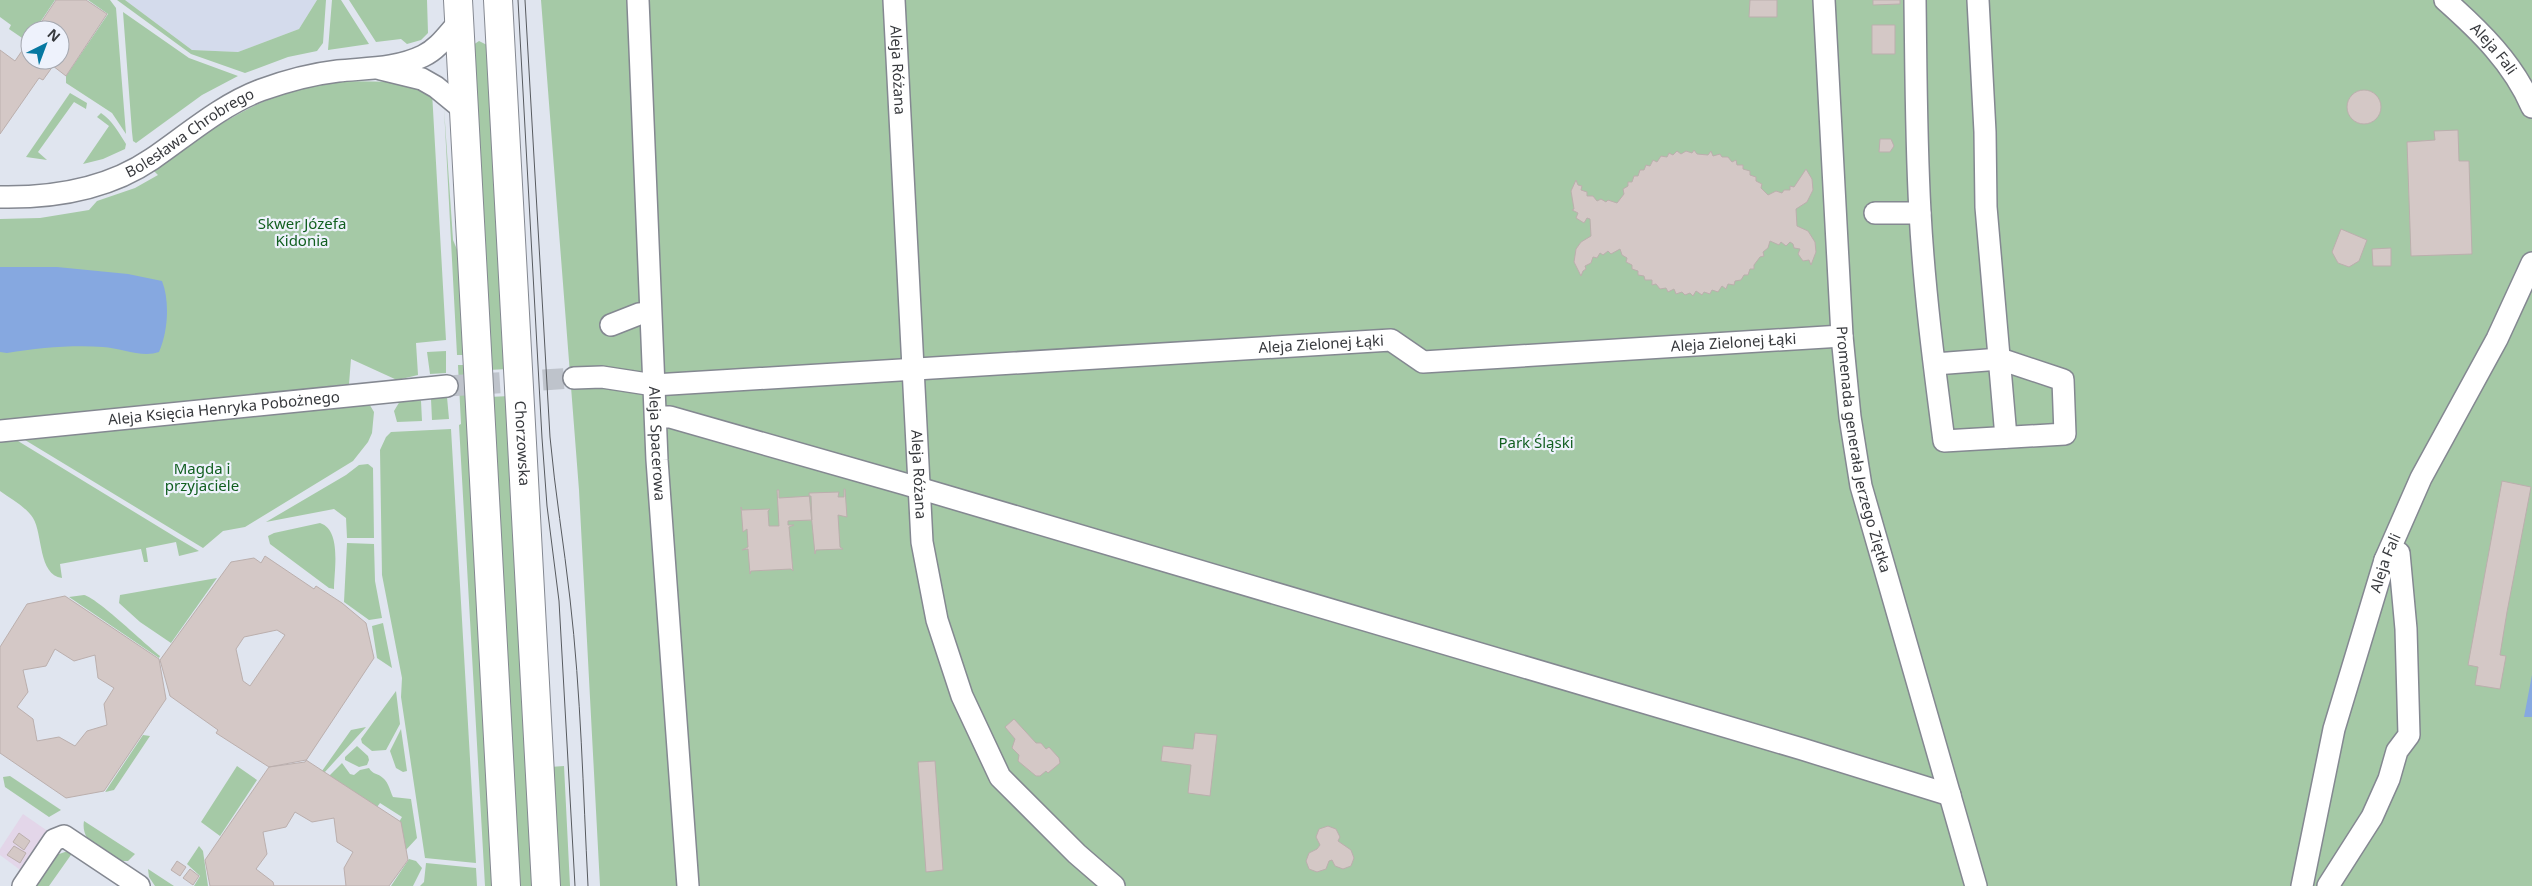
<svg xmlns="http://www.w3.org/2000/svg" width="2532" height="886" viewBox="0 0 2532 886" font-family="'Noto Sans',sans-serif">
  <rect width="100%" height="100%" fill="#e0e5ef"/>
  <path fill="#e3d6e9" d="M23,814l26,18 -26,40 -23,-17v-6z"/>
  <path fill="#d4dbec" d="M125,0h192l-18,29 -61,23 -46,-2z"/>
  <path fill="#a5c9a6" d="M0,0h55l-20,30h-5l-2,12 -19,-13 2,-4 -11,-8z
    M88,0h22l6,8 10,126 -14,-21 -46,-30v-7l42,-62z
    M117,0h8l67,50 46,2 61,-23 18,-29h9l-3,43 -6,8 -29,6 -43,16 -54,-19z
    M332,0h9l28,44 -41,6z
    M349,0h78l1,33 -7,7 -14,4 -6,-5 -25,3z
    M541,0h1991v886h-1932l-21,-396z
    M123,12l66,46 49,18 -36,19 -66,48 -3,-2 -1,-9z
    M479,41l10,5 20,323 -21,1 -15,-325z
    M339,81l65,1 28,10 14,248 -30,3 2,32 -21,5 -46,-21 -2,25 -349,39v-204l40,-1 49,-8 8,-9 38,-13 23,-13 -5,-5c64,-44 106,-78 186,-89z
    M70,93l17,10 -1,6 -12,-7 -36,50 9,8 -21,-3z
    M444,108l9,132 8,19 5,96h-9z
    M101,113c11,7 18,20 25,31l-1,5 -22,10 -20,5 26,-38 -12,-9z
    M446,351v22l-16,1 -3,-22z
    M458,365h9l29,521h-11l-26,-461 2,-1z
    M510,396l27,490h-20l-28,-489z
    M447,397l2,22 -17,1 -1,-21z
    M417,398l4,3 1,20 -25,1 -3,-11 6,-10z
    M368,402l6,10 -2,21 -4,9 -15,19 -108,66 -22,4 -20,17 -178,-108z
    M451,429l25,434 -51,-5 -24,-161 1,-19 -20,-103 -2,-125 6,-13 5,-5z
    M18,441l159,97 22,13 -20,5 -3,-14 -30,6 2,14h-4l-3,-13 -81,15 2,14c-24,-3 -19,-44 -29,-60 -7,-11 -22,-19 -33,-27v-49z
    M368,464l5,4 1,70h-27l-1,-20 -12,-9 -68,13 80,-47 13,-10z
    M320,523c22,7 14,48 14,66l-5,-1 -59,-44 -2,-8 6,-3z
    M347,543l27,1 1,37 7,37 -13,2 -25,-18z
    M217,578l-46,65 -31,-21 -21,-19 1,-8z
    M84,595c12,2 61,49 76,61l-1,2 -90,-61z
    M383,623l9,45 -15,-10 -5,-32z
    M396,691l4,33 -14,26 -14,1 -10,-8 -1,-4z
    M366,727l-42,46 -2,-2 29,-41z
    M401,729l6,42 -4,1 -7,-4 -6,-17z
    M143,735l7,1 -36,54 -9,2z
    M357,746l11,10 1,4 -2,5 -8,2 -14,-7v-3z
    M342,763l8,11 4,1 6,-5 9,-2c4,7 9,5 14,10 6,5 7,13 10,19l18,2 6,39 -12,13 -6,-29 3,-5 -22,-14 -3,4 -48,-31z
    M237,766l20,14 -37,56 -19,-14z
    M564,766l6,120h-13l-7,-119z
    M10,776l51,34 -12,7 -44,-30 -2,-10z
    M84,821l51,33 -7,7h-5c-18,-4 -43,-19 -39,-40z
    M199,846l4,5 5,35h-14l6,-10 -13,-12z
    M68,851l5,1 -24,34h-17l21,-30z
    M409,859l7,2 6,7 -9,18h-22z
    M426,863l50,5 1,18h-57l4,-4z
    M148,869l26,17h-19l-6,-9z"/>
  <path fill="#86a8e0" d="M0,267h57l71,7 34,7c8,20 6,51 -3,71 -17,6 -38,-4 -56,-5 -33,-2 -64,1 -96,6l-7,-1z
    M2532,675v42h-8z"/>
  <path fill="#d4c8c6" stroke="#bbafad" fill-rule="evenodd" d="M56,0h30l21,14 -41,62 -13,-10 -10,14 -4,-2 -39,56v-84l15,11 15,-22v21h30v-30h-24z
    M1750,0h27v17h-28z
    M1873,0h27v4l-27,1z
    M1872,25h23v29h-23z
    M2347 107a17 17 0 1 1 34 0a17 17 0 1 1-34 0Z
    M2458,130l1,31h10l3,93 -61,2 -4,-114 28,-2 -1,-9z
    M1880,139h11l3,7 -4,6h-11z
    M1694,150l3,4 11,1 3,-4 2,5 7,-2 2,3h6l4,5 4,-2 1,5h6v4l7,2v4l6,2v4l6,3 -1,4 7,7 8,-4 6,2 2,-3h6v-4l4,1 12,-18 6,10 1,11 -6,12 -11,7 1,17 11,5 7,11 1,10 -5,13 -2,-5 -6,1 -5,-7 2,-5 -6,-1 -1,-4 -3,-2 -4,4 -5,-4 -2,3 -9,-4 -2,7 -5,4 1,4 -4,1 -6,8v4h-4l-2,6h-4l-3,5 -6,1 -1,4 -6,-1 -2,5 -4,-3 -4,6 -6,-2 -2,4 -6,-2 -2,3 -6,-4 -3,5 -3,-3 -5,2 -3,-3 -6,2 -2,-5 -6,3 -2,-4 -6,1 -4,-5 -4,1v-5h-7l-1,-4 -6,-1v-4l-6,-2v-4l-6,-3 1,-4 -5,-3 -2,-6 -9,5 -3,-3 -5,4 -3,-2 -3,5 -4,-1 -2,6 -6,3 1,3 -3,2 -2,5 -7,-14 2,-13 5,-7 10,-6 -1,-17 -3,-1 -3,5 -8,-5 2,-5 -6,-3 2,-1 -3,-18 5,-11 2,5 4,1 -1,4 6,2v4h6l4,5 4,-2 5,3 2,-2 9,3 7,-9 -1,-5 5,-3v-4h4l2,-6h4l2,-6h4l2,-5 4,1 3,-6 4,2 4,-6 6,1 2,-4 4,2 4,-4 4,3 5,-3 6,2z
    M2341,229l26,11 -8,21 -10,6 -11,-4 -6,-11z
    M2391,248v18h-18l-1,-17z
    M2502,481l29,6 -24,125 -7,43 6,1 -6,33 -25,-4 3,-18 -10,-2z
    M844,489h1l2,28 -9,-2 2,32 3,2 -27,1 -1,4 -6,-61 30,-1 -1,5h6z
    M777,490h2v8l32,-2 1,24 -24,1v4h6l-5,2 4,44 -2,-2 -40,2 -1,3 -2,-25 -6,1 6,-3 -1,-18 -4,3 -2,-25 1,3 28,-1 -2,2 1,15h10z
    M265,556l49,33 2,-3 26,17 24,20 8,35 -69,104 -36,5 -53,-34 2,-3 -48,-34 -10,-36 71,-98 23,-4 7,5zM277,630l8,5 -35,51 -7,-5 -7,-32 8,-12z
    M65,596l94,63 7,40 -62,92 -38,7 -66,-45v-106l27,-43z
    M55,649l19,12 21,-6 3,23 16,10 -10,16 3,21 -20,6 -12,15 -16,-9 -22,4 -4,-22 -16,-12 11,-15 -5,-22 23,-4z
    M1014,719l22,24h5l5,6 3,-2 10,11 1,5 -12,10 -2,-2 -6,5h-4l-18,-15 1,-6 -7,-7 3,-9 -10,-12z
    M1195,733l22,2 -7,61 -22,-3 3,-28 -30,-4 2,-15 30,3z
    M306,760l95,62 7,38 -19,26h-179l-5,-26 64,-93z
    M935,761l8,109 -17,2 -8,-110z
    M295,812l17,10 22,-4 3,24 16,10 -9,16 2,18h-72l-1,-4 -17,-13 11,-15 -4,-22 23,-5z
    M1328,826l8,3 4,8 -2,4 13,9 3,8 -3,8 -8,3 -8,-3 -3,-6 -3,1 -3,8 -9,3 -8,-3 -3,-8 3,-8 8,-4 3,-4 -4,-8 3,-8z
    M19,833l11,8 -6,9 -11,-8z
    M14,846l12,7 -6,10 -13,-8z
    M177,861l9,6 -6,9 -9,-6z
    M190,869l9,7 -6,9 -10,-7z"/>
  <g fill="none" stroke-linecap="round" stroke-linejoin="round">
    <path stroke="#bec3cb" stroke-width="21" stroke-dasharray="21 11" stroke-linecap="butt" d="M447,386l127,-8"/>
    <defs>
      <g id="street">
        <path id="s1" d="M638,0l19,460 31,426"/>
        <path id="s2" d="M894,0l28,542 15,78 25,76 38,81 77,77 37,32"/>
        <path id="s3" d="M1824,0l18,336 8,81 11,69 115,400"/>
        <path d="M1915,0c1,71 1,141 5,212 4,76 14,153 24,229l121,-7 -2,-54 -63,-21 -65,5"/>
        <path d="M1978,0l7,132 1,75 20,230"/>
        <path id="s4" d="M2445,0c35,31 68,63 87,107"/>
        <path d="M381,69l41,10 14,8 28,23"/>
        <path id="s5" d="M0,197c52,1 108,-8 152,-38 35,-24 69,-54 109,-69 25,-9 51,-16 77,-19 29,-3 58,-2 85,-15 15,-7 25,-22 36,-34"/>
        <path d="M1875,213h45"/>
        <path d="M611,325l28,-11 11,-1"/>
        <path id="s6" d="M574,378l28,-1 52,8 737,-45 32,22 419,-26"/>
        <path d="M656,417h14l235,67 897,265 148,46"/>
        <path id="s7" d="M0,431l447,-45"/>
        <path d="M23,886l31,-46 10,-4 75,50"/>
        <path id="s8" d="M2302,886l32,-157 51,-169 36,-82 76,-139 35,-76"/>
        <path d="M2328,886l44,-69 17,-38 8,-28 12,-16 -3,-106 -7,-76 -14,7"/>
      </g>
      <g id="secondary">
        <path d="M458,0l48,886"/>
        <path id="s9" d="M498,0l48,886"/>
      </g>
    </defs>
    <use href="#street" stroke="#848891" stroke-width="24"/>
    <use href="#secondary" stroke="#848891" stroke-width="30"/>
    <use href="#street" stroke="#fff" stroke-width="21"/>
    <use href="#secondary" stroke="#fff" stroke-width="28"/>
    <path stroke="#575a5f" stroke-width="1" d="M518,0l24,438 5,68 12,95 16,285
      M525,0l25,437c5,55 14,108 20,162 11,95 13,191 18,287"/>
  </g>
  <g text-anchor="middle" stroke-width="4.5" stroke-linejoin="round" paint-order="stroke">
    <g font-size="15" fill="#37393d" stroke="#eef2fc">
      <text dy="5" stroke="none"><textPath href="#s4" startOffset="69">Aleja Fali</textPath></text>
      <text dy="5" stroke="none"><textPath href="#s2" startOffset="70">Aleja Różana</textPath></text>
      <text dy="5" stroke="none"><textPath href="#s5" startOffset="205">Bolesława Chrobrego</textPath></text>
      <text dy="5" stroke="none"><textPath href="#s6" startOffset="1169">Aleja Zielonej Łąki</textPath></text>
      <text dy="5" stroke="none"><textPath href="#s6" startOffset="749">Aleja Zielonej Łąki</textPath></text>
      <text dy="5" stroke="none"><textPath href="#s7" startOffset="225">Aleja Księcia Henryka Pobożnego</textPath></text>
      <text dy="5" stroke="none"><textPath href="#s9" startOffset="444">Chorzowska</textPath></text>
      <text dy="5" stroke="none"><textPath href="#s1" startOffset="444">Aleja Spacerowa</textPath></text>
      <text dy="5" stroke="none"><textPath href="#s3" startOffset="452">Promenada generała Jerzego Ziętka</textPath></text>
      <text dy="5" stroke="none"><textPath href="#s2" startOffset="475">Aleja Różana</textPath></text>
      <text dy="5" stroke="none"><textPath href="#s8" startOffset="334">Aleja Fali</textPath></text>
    </g>
    <g font-size="15" fill="#115f20" stroke="#eef2fc">
      <text x="302" y="229">Skwer Józefa<tspan x="302" dy="17">Kidonia</tspan></text>
      <text x="1536" y="448">Park Śląski</text>
      <text x="202" y="474">Magda i<tspan x="202" dy="17">przyjaciele</tspan></text>
    </g>
  </g>
  <g transform="translate(45 45) rotate(42)"><circle r="24" fill="#eef2fc" stroke="#a5a8b0"/>
  <path d="M0-4L9 19L0 12L-9 19Z" fill="#0678a1"/>
  <text y="-8" font-size="14" font-weight="bold" text-anchor="middle" fill="#37393d">N</text>
  </g>
</svg>
